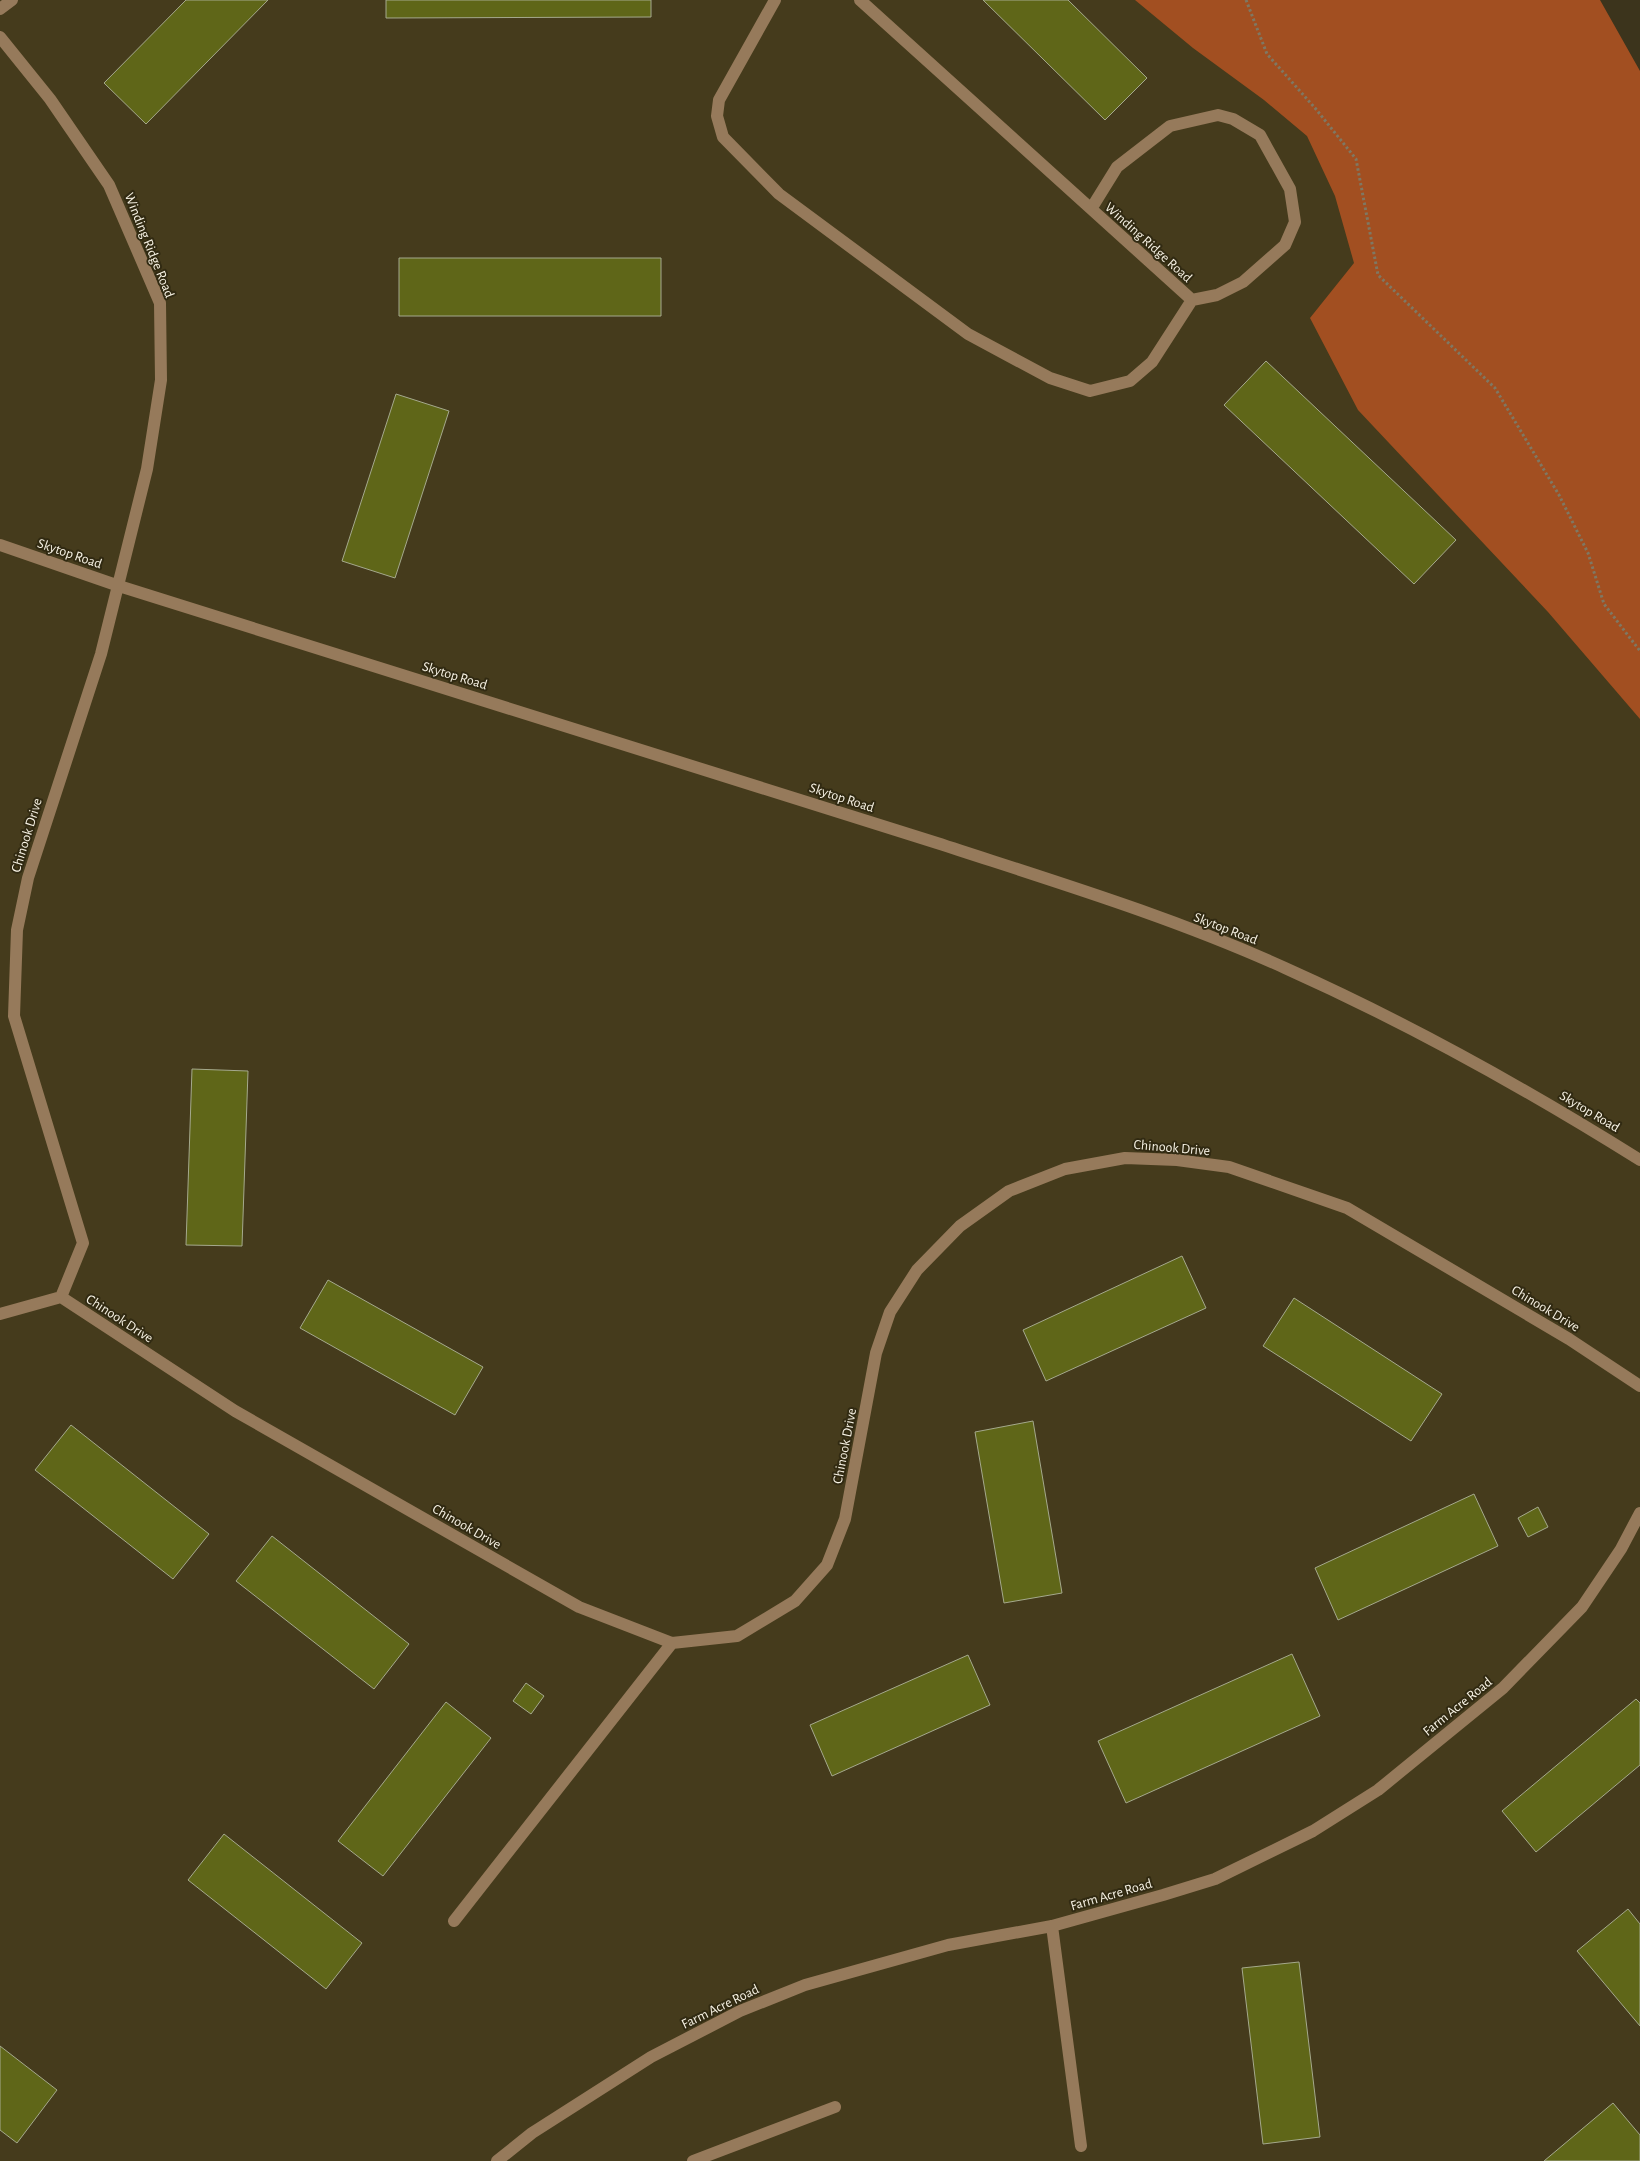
<svg xmlns="http://www.w3.org/2000/svg" width="1640" height="2161" viewBox="0 0 1640 2161" font-family="'Alegreya Sans',sans-serif">
  <rect width="100%" height="100%" fill="#3c341c"/>
  <path fill="#453b1c" d="M0,0h1455l185,310v1851h-1640z"/>
  <path fill="#a24f21" d="M1135,0h465l40,71v648l-92,-107 -190,-202 -48,-92 44,-55 -19,-67 -28,-60 -43,-36 -71,-52z"/>
  <path fill="#5f6618" stroke="#a5a98d" d="M186,0h82l-122,124 -42,-41z
    M386,0h265v17l-265,1z
    M983,0h85l79,78 -42,42z
    M399,258h262v58h-262z
    M1266,361l190,179 -42,44 -190,-179z
    M396,394l53,17 -54,167 -53,-17z
    M192,1069l56,2 -6,175 -56,-1z
    M1182,1256l24,52 -160,73 -23,-51z
    M328,1280l155,87 -28,48 -155,-87z
    M1294,1298l148,96 -31,47 -148,-95z
    M1033,1421l29,172 -58,10 -29,-171z
    M71,1425l138,109 -36,45 -138,-109z
    M1474,1494l24,52 -160,74 -23,-52z
    M1538,1507l10,20 -20,10 -10,-19z
    M272,1536l137,108 -35,45 -138,-108z
    M1292,1654l28,62 -194,87 -28,-62z
    M968,1655l22,50 -158,71 -22,-51z
    M526,1683l18,13 -13,18 -18,-13z
    M1636,1699l4,4v62l-104,87 -34,-41z
    M446,1702l45,36 -108,138 -45,-35z
    M224,1834l138,109 -36,46 -138,-109z
    M1628,1909l12,15v102l-63,-75z
    M1299,1962l21,175 -57,7 -21,-176z
    M0,2046l57,44 -40,53 -17,-13z
    M1613,2103l27,32v26h-96z"/>
  <g fill="none" stroke-linecap="round" stroke-linejoin="round">
    <path stroke="#7f7863" stroke-width="3" stroke-dasharray="2.5 2.5" stroke-linecap="butt" d="M1246,0l21,54 48,54 41,51 22,116 117,113 64,107 29,58 16,51 36,47"/>
    <path stroke="#967a5b" stroke-width="12" d="M775,0l-56,100 -2,16 6,21 56,57 189,140 82,44 40,13 40,-10 22,-19 40,-62
      M860,0l332,300 25,-5 26,-13 42,-37 10,-23 -5,-33 -30,-54 -27,-16 -15,-4 -48,11 -53,41 -26,42
      M0,9l12,-9
      M0,37l50,62 59,86 51,118 1,77 -14,89 -46,185 -73,224 -11,52 -3,86 69,227 -22,54
      M0,545l119,41 818,257c116,38 236,74 348,125 123,55 240,120 355,192
      M0,1314l61,-17 174,114 344,196 93,36 65,-7 58,-35 32,-36 18,-46 31,-166 14,-41 27,-42 43,-44 49,-35 56,-22 60,-11 52,2 52,7 118,41 222,131 71,47
      M454,1921l218,-278
      M1052,1926l29,220
      M497,2161l35,-28 119,-76 89,-46 65,-26 143,-40 104,-19 111,-31 52,-16 98,-48 65,-41 125,-102 79,-81 39,-58 19,-36
      M693,2161l142,-54"/>
  </g>
  <g text-anchor="middle" stroke-width="4" stroke-linejoin="round" paint-order="stroke">
    <g font-size="14" fill="#f7f2e4" stroke="#312a12">
      <text transform="translate(1149 242) rotate(42)" y="5">Winding Ridge Road</text>
      <text transform="translate(150 245) rotate(68)" y="5">Winding Ridge Road</text>
      <text transform="translate(70 553) rotate(19)" y="5">Skytop Road</text>
      <text transform="translate(455 675) rotate(17)" y="5">Skytop Road</text>
      <text transform="translate(842 797) rotate(18)" y="5">Skytop Road</text>
      <text transform="translate(26 835) rotate(-73)" y="5">Chinook Drive</text>
      <text transform="translate(1226 928) rotate(21)" y="5">Skytop Road</text>
      <text transform="translate(1590 1111) rotate(31)" y="5">Skytop Road</text>
      <text transform="translate(1172 1147) rotate(5)" y="5">Chinook Drive</text>
      <text transform="translate(1546 1308) rotate(31)" y="5">Chinook Drive</text>
      <text transform="translate(120 1318) rotate(33)" y="5">Chinook Drive</text>
      <text transform="translate(844 1446) rotate(-79)" y="5">Chinook Drive</text>
      <text transform="translate(467 1526) rotate(30)" y="5">Chinook Drive</text>
      <text transform="translate(1457 1706) rotate(-39)" y="5">Farm Acre Road</text>
      <text transform="translate(1111 1894) rotate(-16)" y="5">Farm Acre Road</text>
      <text transform="translate(720 2006) rotate(-26)" y="5">Farm Acre Road</text>
    </g>
  </g>
</svg>
